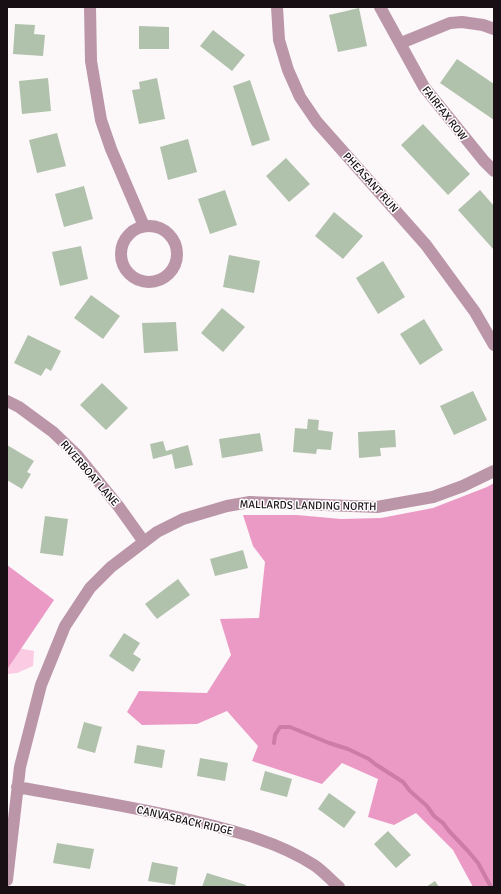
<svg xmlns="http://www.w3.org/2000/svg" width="501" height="894" viewBox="0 0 501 894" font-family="Signika,sans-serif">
  <rect width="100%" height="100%" fill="#fcf7f9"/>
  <path fill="#facbe2" d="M7,646l27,5 -1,15 -16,7 -10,1z"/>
  <path fill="#eb9ac5" d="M494,483v404h-21l-20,-37 -37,-37 -22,12 -26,-8 10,-38 -36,-16 -20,21 -70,-23 6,-15 -31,-35 -30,13 -55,1 -15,-13 12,-21 68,2 24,-38 -11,-36 39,-1 6,-56 -12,-16 -10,-31h54l44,4 40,-1 52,-10 54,-21z
    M7,565l47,35 -46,68 -1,6z"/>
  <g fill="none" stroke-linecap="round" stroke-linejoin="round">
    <path stroke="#cb7da7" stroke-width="4" d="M274,743l1,-8 5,-8h10l39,16 19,6 21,10 6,5 28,18 7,9 17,15 7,10 9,7 6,8 19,20 10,12 13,24"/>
  </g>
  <path fill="#b0c1ac" d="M359,8l8,38 -29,6 -9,-37z
    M15,24l20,1 -1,9 11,1 -2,21 -30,-2z
    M139,26l30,1v22h-30z
    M213,30l32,25 -13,16 -32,-25z
    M457,59l37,25v36l-54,-37z
    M48,78l3,33 -29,3 -3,-33z
    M157,78l8,41 -26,5 -7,-34 8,-1 -1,-7z
    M250,80l20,60 -18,6 -19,-60z
    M423,124l47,50 -22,21 -47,-50z
    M57,133l9,33 -29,7 -8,-33z
    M188,139l9,33 -29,8 -8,-33z
    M286,158l24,26 -21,18 -23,-26z
    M84,186l9,33 -29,8 -9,-33z
    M225,190l12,35 -27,9 -12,-35z
    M480,190l14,16v44l-36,-40z
    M334,212l29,24 -20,23 -28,-23z
    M81,246l7,33 -28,7 -8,-34z
    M229,255l31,6 -6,32 -31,-6z
    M383,261l22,36 -27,17 -22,-36z
    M91,295l29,21 -17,23 -29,-21z
    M222,308l23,19 -22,25 -22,-19z
    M424,319l19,31 -23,15 -20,-31z
    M176,322l2,29 -34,2 -2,-30z
    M28,335l33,16 -10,20 -5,-3 -5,8 -27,-13z
    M102,383l26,25 -22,22 -26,-25z
    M473,391l14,29 -33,15 -14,-29z
    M308,419l11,1 -1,10 15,2 -2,18 -14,-1 -1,5 -23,-2 2,-24 12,1z
    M395,430l1,17 -16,1 1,8 -22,2 -1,-26z
    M260,433l3,18 -41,7 -3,-19z
    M163,441l3,10 22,-6 5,20 -18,4 -3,-15 -19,5 -3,-15z
    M7,445l27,16 -7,11 4,2 -9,15 -15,-9z
    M45,516l23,3 -5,37 -23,-3z
    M243,550l5,18 -33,8 -5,-17z
    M178,579l12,16 -33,24 -12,-15z
    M124,633l16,10 -7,11 8,5 -8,13 -24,-16z
    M84,722l18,5 -7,26 -18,-5z
    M137,745l28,5 -3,18 -28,-5z
    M200,758l28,5 -3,18 -28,-5z
    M265,771l27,8 -5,18 -27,-7z
    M329,793l27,19 -12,16 -26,-19z
    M388,831l23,24 -15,13 -22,-24z
    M57,843l37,6 -4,20 -37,-6z
    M152,862l26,5 -3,18 -27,-4z
    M207,873l39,12v2h-44z
    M435,881l4,6h-13z"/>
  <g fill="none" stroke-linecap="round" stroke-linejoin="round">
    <path stroke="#ba96a8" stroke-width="12" d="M90,7l1,54 10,59 10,29 33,77
      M277,7l2,33 9,30 12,27 17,25 109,123 49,67 19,33
      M380,7l44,80 60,74 10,10
      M401,43l49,-20 12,-1 21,3 11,4
      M121 254a28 28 0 1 1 56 0a28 28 0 1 1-56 0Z
      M7,401l12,6 34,25 24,23 42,52 25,35
      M17,787c60,11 119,20 177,34 41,10 84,21 120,44 9,6 17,15 25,22
      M7,880l13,-113 21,-82 24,-59 25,-38 21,-21 46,-35 26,-13 44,-13 23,-4 127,5 56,-10 30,-11 31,-15"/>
  </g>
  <g text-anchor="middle" stroke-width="3" stroke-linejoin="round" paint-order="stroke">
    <g font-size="11" fill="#180f14" stroke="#fff">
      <text transform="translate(445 113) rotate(52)" y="4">FAIRFAX ROW</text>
      <text transform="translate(371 182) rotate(48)" y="4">PHEASANT RUN</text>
      <text transform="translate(90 473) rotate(49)" y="4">RIVERBOAT LANE</text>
      <text transform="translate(308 505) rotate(1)" y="4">MALLARDS LANDING NORTH</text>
      <text transform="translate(185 820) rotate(13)" y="4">CANVASBACK RIDGE</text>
    </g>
  </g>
  <rect width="501" height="894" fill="none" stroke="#180f14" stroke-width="16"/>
</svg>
